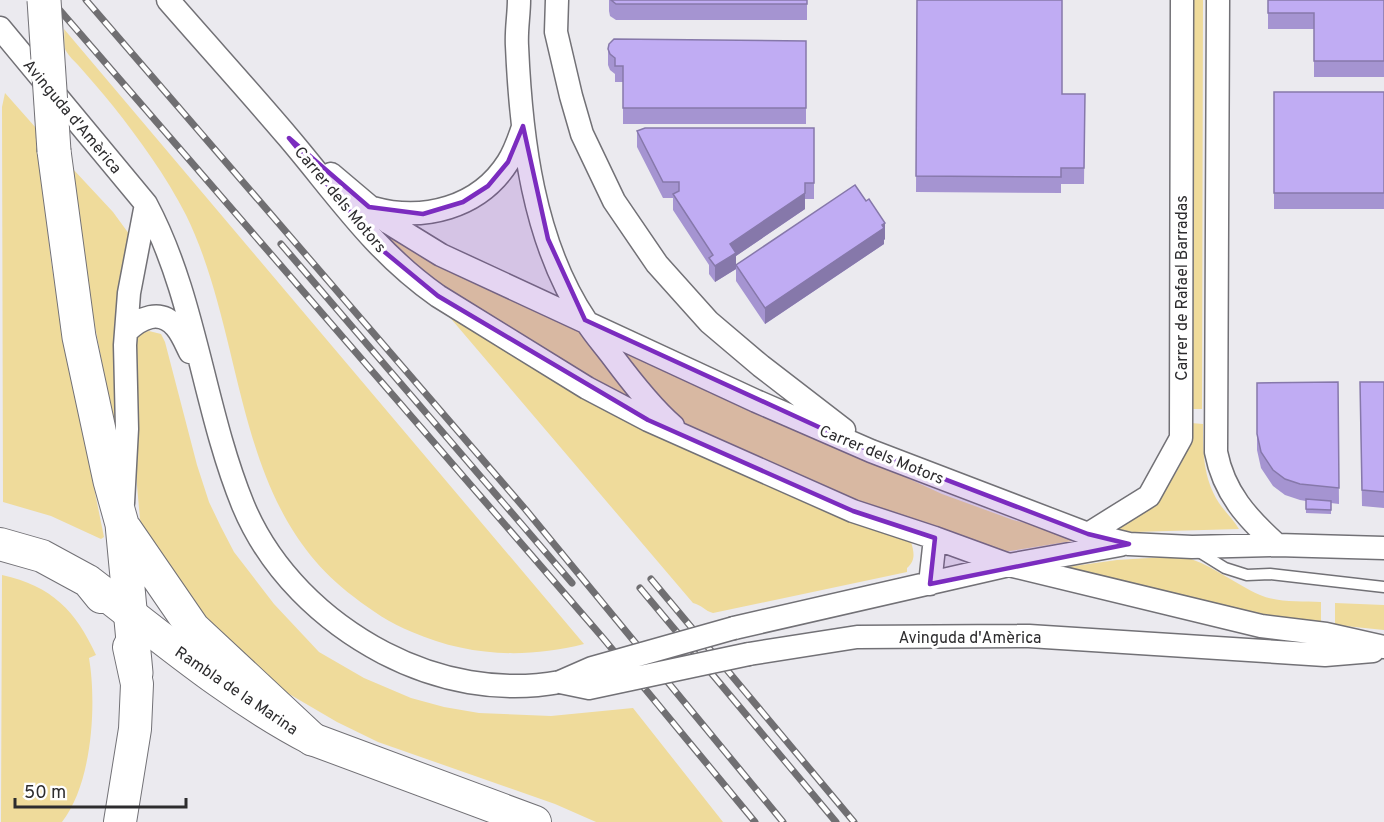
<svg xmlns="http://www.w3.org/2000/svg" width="1384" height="822" viewBox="0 0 1384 822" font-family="Overpass,sans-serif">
  <rect width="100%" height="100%" fill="#ebeaef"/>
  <path fill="#efdb9b" d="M1191,0h12l-1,409h-12z
    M64,29l520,615c-59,15 -117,12 -172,-12 -22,-9 -40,-21 -58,-35 -123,-92 -106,-255 -168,-382 -20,-39 -46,-75 -73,-109 -11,-14 -23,-27 -35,-41 -4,-4 -9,-9 -12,-14 -3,-5 -1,-15 -2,-22z
    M5,93l31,35 15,133 12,74 41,202 -3,2 -50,-23 -48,-14 -1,-395z
    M72,168l41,44 19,26 -11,224 -32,-167z
    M366,212l212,114 32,39 28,45 -237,-151z
    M441,307l470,235c3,10 5,18 -4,26v4l-194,41c-8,-2 -11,-8 -20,-10z
    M149,331l12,3 4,8 32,123 12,37 12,25 13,25 40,52 45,48 45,26 47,20 33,9 35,6 72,3 82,-8 90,114h-127l-41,-18 -177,-62 -41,-20 -53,-31 -61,-49 -80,-112 -3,-11 -6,-67 1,-114 4,-4z
    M612,342l330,152 71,26 66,16v4l-81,13 -61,-20 -232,-95 -25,-17z
    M1191,423l12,1c0,28 0,54 16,79 6,9 15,17 20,26l-105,3 -20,-2c43,-34 71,-48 77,-107z
    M1181,556c29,7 52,27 79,39 19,8 41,6 61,7v21l-72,-11 -189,-44 57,-8z
    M2,575c50,11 74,36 94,80l-7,3c8,47 3,126 -27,164h-61z
    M1335,603l49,2v25l-49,-5z"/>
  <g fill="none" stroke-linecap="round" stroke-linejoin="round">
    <defs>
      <path id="lane" d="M1196,550l29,18 22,7 23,-1 114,13"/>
      <path id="street" d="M168,0c40,46 81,91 120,137 50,59 86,114 150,159l149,92 61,32 205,91 82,27 74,27 252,61 65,8 58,13
        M519,0c0,15 -3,30 -2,46 4,92 16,196 69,275 8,13 18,24 27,36 18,24 38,50 60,69
        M557,0l-1,32 15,64 11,38 32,67 43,63 52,58 52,44 83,64
        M1218,0l-2,452c8,41 31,66 61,93
        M0,28l146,176c50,94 57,203 97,301 27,65 80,116 141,148 54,28 115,40 176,29
        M331,174l58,49 52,32 315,146 115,50 217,83 41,10 63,3 85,-2 107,3
        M373,208c50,14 106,0 135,-46 7,-11 11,-23 15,-35
        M126,332c14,-14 34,-24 50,-5 6,7 10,17 14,25
        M123,503l4,-74 -2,-84 4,-52 17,-89
        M1088,534l61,-38 32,-58 1,-438
        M930,584l5,-46
        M734,628l275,-63 111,-20
        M749,654l108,-17 172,-1 296,19 48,-4"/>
      <path id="secondary" d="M0,544l42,12 46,25 13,16
        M88,581c72,55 143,116 224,158l223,83
        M120,822l15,-93 2,-45 -8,-37"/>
      <path id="highway" d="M54,151l25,186 31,144 12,43 14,149
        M125,529l68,99 119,111"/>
    </defs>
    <use href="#lane" stroke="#727176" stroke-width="13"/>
    <use href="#street" stroke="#727176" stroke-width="25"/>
    <use href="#secondary" stroke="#727176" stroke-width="34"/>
    <use href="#highway" stroke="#727176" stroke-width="35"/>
    <use href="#lane" stroke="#fff" stroke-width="10"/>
    <use href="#street" stroke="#fff" stroke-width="22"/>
    <use href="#secondary" stroke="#fff" stroke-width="32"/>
    <use href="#highway" stroke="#fff" stroke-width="33"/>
    <defs>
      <path id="rail" d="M51,0l552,638 152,184
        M86,0l440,510 257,312
        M281,244l291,339
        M651,579l203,243
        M640,588l196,234"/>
    </defs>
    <use href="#rail" stroke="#706f72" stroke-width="7"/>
    <use href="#rail" stroke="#fff" stroke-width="4.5" stroke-dasharray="14" stroke-linecap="butt"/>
    <defs>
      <path id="street-bridge" d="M560,682l29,6 160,-34
        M560,682l32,-14 142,-40"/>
      <path id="highway-bridge" d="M44,0l10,151"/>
    </defs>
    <use href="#street-bridge" stroke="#727176" stroke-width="25" stroke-linecap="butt"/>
    <use href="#highway-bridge" stroke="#727176" stroke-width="35" stroke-linecap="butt"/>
    <use href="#street-bridge" stroke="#fff" stroke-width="22"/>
    <use href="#highway-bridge" stroke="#fff" stroke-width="33"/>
  </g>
  <path fill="#a594d1" d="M609,0h198v20h-191l-6,-4 -1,-5z
    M917,0l145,94h23l-1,90h-23v9l-145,-1z
    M1268,0h116v77h-70v-48h-46z
    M806,41v83h-183v-42h-8v-8l-5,-4 -2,-5v-16z
    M1274,92h110v117h-110z
    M814,128v71h-9v10l-69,47v13l-21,13 -6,-8v-9l-36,-55v-12h-10l-26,-51v-16z
    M885,239l-1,1v4l-119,80 -29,-43v-16z
    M1338,382l1,122 -8,-1v11l-25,-1v-12l-6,-1 -15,-5 -12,-9 -12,-18 -4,-18v-67z
    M1360,382h24v126l-22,-2z"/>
  <path fill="#8678aa" d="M805,193v16l-69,47v13l-21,13v-16l15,-22z
    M885,223v16l-1,1v4l-119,80v-16z"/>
  <path fill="#c0acf3" stroke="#8678aa" stroke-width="1.5" d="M611,0h196v4h-191z
    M917,0h145v94h23l-1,74h-23v9l-145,-1z
    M1268,0h116v61h-70v-48h-46z
    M614,39l192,2v67h-183v-42h-8v-8l-5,-4 -2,-5 1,-5z
    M1274,92h110v101h-110z
    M645,128h169v55h-9v10l-75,51 6,9 -21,13 -6,-8 4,-3 -40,-61 6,-3v-9h-16l-26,-51z
    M855,185l11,16 3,-2 16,24 -3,2 2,3 -119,80 -29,-43z
    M1338,382l1,106 -39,-4 -15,-5 -12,-9 -12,-18 -4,-18v-51z
    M1360,382h24v110l-22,-2z
    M1306,499l25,2v9l-25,-1z"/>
  <path fill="#7b2cbf" fill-opacity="0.2" stroke="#7b2cbf" stroke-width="4.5" stroke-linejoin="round" d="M523,126l25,113 37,81 286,131 217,83 41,10 -199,40 5,-46 -82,-27 -205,-91 -210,-124 -57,-47 -92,-111 80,69 54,7 40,-12 25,-16 20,-24z"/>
  <g text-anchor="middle" stroke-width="6" stroke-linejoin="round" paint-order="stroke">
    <g font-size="16" fill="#2d2c2e" stroke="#fff">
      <text transform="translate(73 116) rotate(50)" y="6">Avinguda d'Amèrica</text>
      <text transform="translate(341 199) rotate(50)" y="6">Carrer dels Motors</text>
      <text transform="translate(1181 288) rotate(-90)" y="6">Carrer de Rafael Barradas</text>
      <text transform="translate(882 454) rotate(22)" y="6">Carrer dels Motors</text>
      <text x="970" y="643">Avinguda d'Amèrica</text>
      <text transform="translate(237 690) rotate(34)" y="6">Rambla de la Marina</text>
    </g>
  </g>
  <path d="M15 798v9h171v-9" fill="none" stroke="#2d2c2e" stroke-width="3"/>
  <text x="24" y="798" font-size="18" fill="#2d2c2e" stroke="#ffffff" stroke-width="4.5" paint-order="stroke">50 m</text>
</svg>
